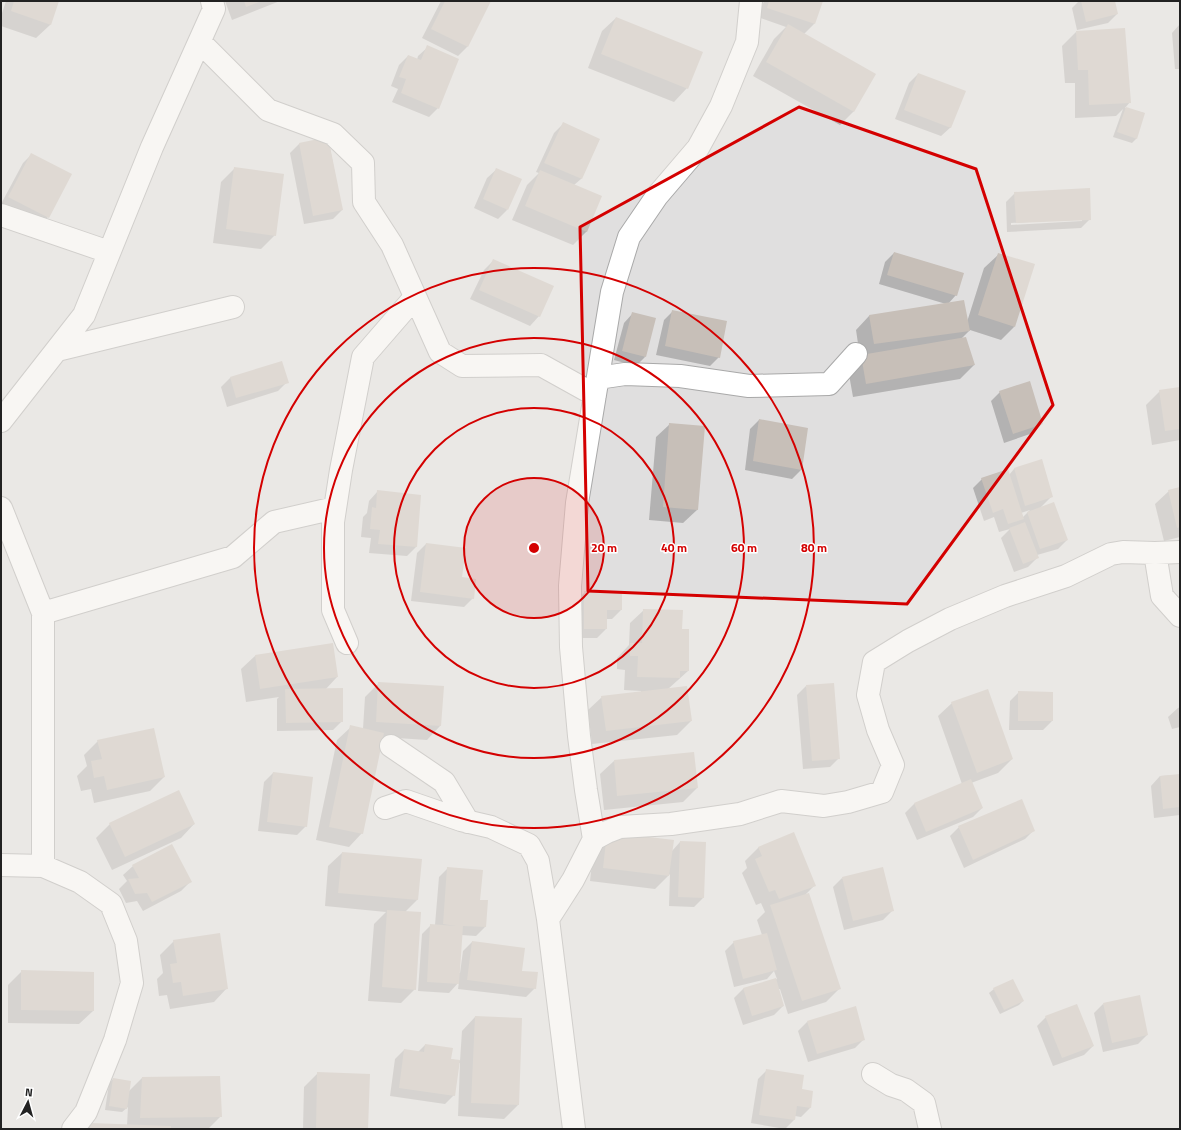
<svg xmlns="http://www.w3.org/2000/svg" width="1181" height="1130" viewBox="0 0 1181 1130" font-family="'Titillium Web',sans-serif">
  <rect width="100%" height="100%" fill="#f2efe9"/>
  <path fill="#e0dfdf" d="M1,1h1179v1128h-1179z"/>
  <path fill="#0003" fill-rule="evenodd" d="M6,1h52l-8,24 -14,13 -35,-12v-10z
    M225,1h55l-48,19z
    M441,1h49l-23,46 -9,9 -36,-18z
    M764,1h58l-8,23 -10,10 50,77 -14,14 -87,-49 21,-37 12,-12 -28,-10z
    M1079,1h35l3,13 -9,9 -31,7 -5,-22z
    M616,18l71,70 -13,14 -86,-34 14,-37z
    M1180,24v45h-5l-3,-36z
    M1076,32l54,70 -5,6 19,5 -8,26 -4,4 -19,-6 10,-28 -7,7 -41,2v-35h-10l-3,-37z
    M428,47l10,61 -9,9 -37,-15 6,-13 -7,-3 8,-21 9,-9 9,4 1,-4z
    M918,74l33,53 -10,9 -46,-17 14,-36z
    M563,124l36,16 -18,39 -7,6 13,46 -14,14 -61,-25 15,-35 12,-12 -3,-1 18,-39z
    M328,138l14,72 -9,9 -29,5 -14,-71 9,-9z
    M32,154l16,63 -9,9 -38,-22 22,-41z
    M235,168l40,67 -14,14 -48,-6 8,-61z
    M497,169l10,41 -9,9 -24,-11 13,-30z
    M1015,193l75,26 -9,9 -74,4 -1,-30zM1082,219v2l-71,4v-2z
    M894,253l62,42 -8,9 19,18 17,-54 14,-13 16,72 -13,13 -31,-10 -9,9 13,26 -14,14 -107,18 -5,-28 12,-12 -4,-27 13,-14 77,-12 -67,-20 6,-22z
    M493,261l46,55 -9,10 -60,-27 14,-29z
    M673,311l46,46 -9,9 -54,-11 8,-35z
    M633,313l12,44 -9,9 -22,-6 10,-37z
    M230,378l57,4 -9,9 -51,16 -6,-20z
    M1180,388v52l-28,5 -6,-40 14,-14z
    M1000,392l42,32 -9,9 -29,10 -13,-42z
    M759,420l48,9 -6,41 -9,9 -47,-9 5,-41z
    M670,424l27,86 -14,13 -34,-3 7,-83z
    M1042,461l10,35 -12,12 27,32 -9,9 -21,6v3l-9,9 -14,5 -13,-34 9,-9 -11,3 -5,-15 -10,4 -11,-33 9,-9 27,-4 5,-6zM1030,510l-7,7 -2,-4z
    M1180,488v49l-16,4 -9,-37 14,-13z
    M378,491l42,5 -4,51 -9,9 -38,-3 2,-15 -10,-1 2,-20 4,-4 2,-12z
    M426,544l35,34 12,20 -9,9 -53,-6 6,-48z
    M585,592l36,18 -9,9h-6v10l-9,9h-22l1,-37z
    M644,610l37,20 7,41 -20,18 23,32 -14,14 -85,9 -4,-34 14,-13 39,-5v-1l-17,-1 1,-20 -8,-1v-11l12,-13 1,-22z
    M332,645l5,32 -12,13 17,31 -9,9 -56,1v-32l2,-2 -33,5 -5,-33 14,-13z
    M379,683l64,4 -3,39 -13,14 -45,-3 -20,96 -13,14 -33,-7 21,-100 14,-13 12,2 2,-32z
    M806,686l33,72 -9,9 -27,2 -6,-74z
    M1019,692l33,29 -9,9h-34l1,-29z
    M952,703l60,56 -14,14 -27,10 11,25 -9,9 -56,23 -12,-27 9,-9 48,-20 -24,-68z
    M1180,707v20l-8,2 -4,-12 10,-9z
    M98,741l66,36 -14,14 -56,12 -3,-14 -10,2 -4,-15 10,-10 -3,-11z
    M614,761l83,27 -14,14 -79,8 -4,-36z
    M273,773l33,53 -9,9 -39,-4 6,-49z
    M1180,775v40l-26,3 -3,-32 9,-10z
    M110,824h84l-13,14 -69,32 -16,-32z
    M959,827l75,3 -9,9 -61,29 -14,-32z
    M608,833l64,18 8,-9 23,56 -9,9 -25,-1 1,-32 -15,15 -65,-8 4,-34z
    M759,847l55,39 -9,9 34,94 -13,13 -38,12 -8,-25h-2l5,17 -9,9 -31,10 -9,-27 9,-9 34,-10 -3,-8 -7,8 -33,8 -9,-36 9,-9 28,-7 -5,-15 8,-8 -4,-9 -5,2 -14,-32 5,-5 -2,-7z
    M342,853l79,7 -4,40 -12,12 10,77 -14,14 -33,-2 6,-77 12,-12 -61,-6 3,-40z
    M133,866l57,16 -9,9 -38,20 -6,-10 -11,2 -7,-14 8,-8 -4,-6z
    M448,868l31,32 8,1 -2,26 -9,9 -15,-1 -2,38h1l3,-22 9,-9 49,29 14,17 -9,9 -68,-8 1,-7 -10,11 -31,-2 4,-57 9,-9h4l4,-48z
    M842,878l50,33 -9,9 -39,10 -11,-43z
    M174,941l53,47 -13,14 -44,7 -3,-14 -8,1 -2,-17 6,-6 -3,-18z
    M22,971l71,40 -14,13 -71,-1v-38z
    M994,989l29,12 -4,4 -19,9 -11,-21z
    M1103,1004l44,31 -9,9 -35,8 -9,-39z
    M475,1017l43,88 -14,14 -46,-3 2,-53h-1l-5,32 -9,9 -55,-8 5,-37 9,-9 14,2 7,-7 25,14 10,2 2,-30z
    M1046,1017l47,29 -9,9 -31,11 -16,-40z
    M807,1022l57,17 -9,9 -47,14 -10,-31z
    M767,1070l33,20 12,2 -2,16 -9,9 -6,-1 -1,4 -9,9 -34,-6 7,-44z
    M318,1073l49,56h-64l1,-42z
    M142,1078l79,38 -13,13h-122l4,-5 37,2 1,-19 -6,5 -17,-2 4,-26 4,-5 16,12z"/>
  <path fill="#c7bfb8" d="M14,1h45l-8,24 -40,-14z
    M244,1h18l-16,6z
    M445,1h46l-23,46 -37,-18z
    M769,1h54l-8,23 -48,-16z
    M1081,1h34l3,13 -32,8z
    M616,17l87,35 -15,37 -87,-35z
    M788,24l88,50 -22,38 -88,-50z
    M1125,28l6,75 -42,2 -1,-35h-10l-2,-39z
    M427,45l32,14 -20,50 -38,-16 5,-14 -7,-2 9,-22 13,5z
    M918,73l48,18 -15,37 -47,-18z
    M1126,107l19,6 -8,26 -20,-7z
    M563,122l37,17 -18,40 -38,-16z
    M328,137l15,73 -30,6 -14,-73z
    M31,153l41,21 -23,44 -41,-21z
    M234,167l50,7 -8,62 -50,-7z
    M496,168l26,11 -14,31 -25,-11z
    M540,170l62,26 -15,36 -62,-26z
    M1090,188l1,32 -75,3 -2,-31z
    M894,252l70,21 -7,23 -70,-21z
    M998,253l37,11 -20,63 -37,-12z
    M493,259l61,27 -14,31 -61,-27z
    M964,300l6,31 -96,13 -5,-29z
    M672,310l55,11 -7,37 -55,-12z
    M632,312l24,6 -10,39 -24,-6z
    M966,337l9,28 -109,19 -5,-29z
    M282,361l7,22 -53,15 -6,-21z
    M1030,381l13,43 -30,10 -14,-43z
    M1180,387v42l-15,2 -6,-41z
    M759,419l49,9 -6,42 -49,-9z
    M669,423l36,3 -7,84 -35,-3z
    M1042,459l11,38 -28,9 -11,-38z
    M1008,469l16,50 -16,5 -5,-15 -10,4 -12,-35z
    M1180,487v40l-3,1 -9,-38z
    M377,490l44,5 -4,52 -39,-3 2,-14 -10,-1 2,-22 4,1z
    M1054,502l14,38 -28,9 -13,-37z
    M1025,522l14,36 -16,6 -14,-36z
    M426,543l40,5 -4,29 14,2 -2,20 -54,-7z
    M584,591l38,1v18h-15v19h-23z
    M643,609l40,1 -1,19h7v42h-9v7l-43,-1 1,-21h-8v-13h12z
    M333,643l5,34 -78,12 -5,-34z
    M378,682l66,4 -3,40 -65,-4z
    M834,683l6,76 -28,2 -6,-76z
    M687,686l5,35 -86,10 -5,-35z
    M343,688v34l-57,1 -1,-34z
    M988,689l25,70 -36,14 -26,-71z
    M1018,691l35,1v29h-35z
    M350,725l34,8 -21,101 -34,-7z
    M154,728l11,49 -58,13 -3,-14 -10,2 -3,-17 11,-2 -5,-19z
    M694,752l4,36 -81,8 -3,-36z
    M273,772l40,5 -6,50 -40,-5z
    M1180,774v33l-17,2 -3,-33z
    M971,779l12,29 -57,24 -12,-29z
    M179,790l16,34 -70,33 -16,-34z
    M1022,799l13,32 -62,29 -15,-34z
    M607,832l67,8 -5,36 -66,-8z
    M794,832l22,54 -37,13 -4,-9 -6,2 -14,-33 7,-3 -4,-9z
    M680,841l26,1 -2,56 -26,-1z
    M172,844l20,38 -40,20 -5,-9 -12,1 -7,-15 11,-1 -7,-13z
    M342,852l80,7 -4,41 -80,-7z
    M447,867l36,3 -3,30h8l-2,27 -23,-1 -4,58 -32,-2 3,-58 26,2 -13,-2z
    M883,867l11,44 -41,10 -11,-44z
    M809,893l32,96 -39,12 -32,-96z
    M387,910l34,2 -5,78 -34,-3z
    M220,933l8,56 -45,7 -2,-14 -8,1 -3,-19 7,-1 -4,-23z
    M767,933l10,37 -34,9 -10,-38z
    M472,941l53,7 -3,23 16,1 -2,17 -69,-9z
    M21,970l73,2v39l-73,-1z
    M776,978l8,28 -32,10 -9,-28z
    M1013,979l11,22 -20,9 -11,-22z
    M1140,995l8,40 -36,8 -9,-40z
    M1077,1004l17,42 -32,12 -17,-42z
    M856,1006l9,34 -48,14 -10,-33z
    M475,1016l47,2 -3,87 -48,-2z
    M425,1044l28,4 -2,11 9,1 -5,36 -56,-8 5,-39 20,3z
    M766,1069l38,6 -2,14 11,2 -2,17 -14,-2 -2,14 -36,-5z
    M317,1072l53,2 -2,55h-52z
    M220,1076l2,41 -82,1 2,-41z
    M113,1078l18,3 -4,28 -18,-3z
    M90,1123l81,3v3h-81z"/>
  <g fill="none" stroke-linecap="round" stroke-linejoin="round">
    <defs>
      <path id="minor" d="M200,42l68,68 65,24 30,29 1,39 28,43 48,107 22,14 79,-1 54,30
        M1,215l108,37
        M57,350l176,-43
        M598,378l27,-4 55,2 69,10 80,-2 27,-30
        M1,421l83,-106 68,-168 62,-138 -2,-8
        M1,508l42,105v253
        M1155,553l7,43 18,20
        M43,613l190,-56 41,-35 61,-14
        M347,643l-14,-33v-88l8,-52 22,-113 52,-60
        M391,746l53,36 24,40
        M385,808l21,-7 55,19 30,7 38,18 9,16 10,58 26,210
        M594,839l13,-7 13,-5 51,-3 69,-10 41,-13 43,5 24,-4 34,-10 11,-27 -15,-35 -10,-35 6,-33 34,-21 42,-22 55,-23 61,-20 45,-22 12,-2 32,1 25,-1
        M1,865l42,1 37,16 31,22 15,37 6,42 -17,57 -29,72 -13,17
        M548,919l25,-39 21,-41 -8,-49 -7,-54 -8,-89 -1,-61 7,-83 35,-211 17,-55 28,-41 41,-48 23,-42 26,-64 4,-41
        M873,1074l18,11 15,5 18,13 6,26"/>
    </defs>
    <use href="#minor" stroke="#a9a9a9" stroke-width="24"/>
    <use href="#minor" stroke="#fff" stroke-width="22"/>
  </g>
  <path d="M0 0H1181V1130H0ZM799,107l177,62 77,236 -146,199 -319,-13 -8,-364z" fill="#f2efe9" fill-opacity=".55" fill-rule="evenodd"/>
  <path fill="none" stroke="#d40000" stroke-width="3" stroke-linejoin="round" d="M799,107l177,62 77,236 -146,199 -319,-13 -8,-364z"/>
  <circle cx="534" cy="548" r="70" fill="#d40000" fill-opacity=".12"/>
  <g fill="none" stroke="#d40000" stroke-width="2">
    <circle cx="534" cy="548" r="70"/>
    <circle cx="534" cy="548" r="140"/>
    <circle cx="534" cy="548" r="210"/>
    <circle cx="534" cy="548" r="280"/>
  </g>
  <circle cx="534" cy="548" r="6" fill="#d40000" stroke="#fff" stroke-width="2"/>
  <g font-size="12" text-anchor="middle" font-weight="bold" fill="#d40000" stroke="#fff" stroke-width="3" stroke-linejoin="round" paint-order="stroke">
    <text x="604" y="552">20 m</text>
    <text x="674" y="552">40 m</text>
    <text x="744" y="552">60 m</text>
    <text x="814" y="552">80 m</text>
  </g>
  <rect width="1181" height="1130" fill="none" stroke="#222222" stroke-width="4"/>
  <g transform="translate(28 1102) rotate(6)" stroke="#ffffff" stroke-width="3" paint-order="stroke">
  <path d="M0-3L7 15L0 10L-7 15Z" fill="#222222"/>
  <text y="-6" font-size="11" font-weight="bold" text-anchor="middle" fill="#222222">N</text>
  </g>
</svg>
